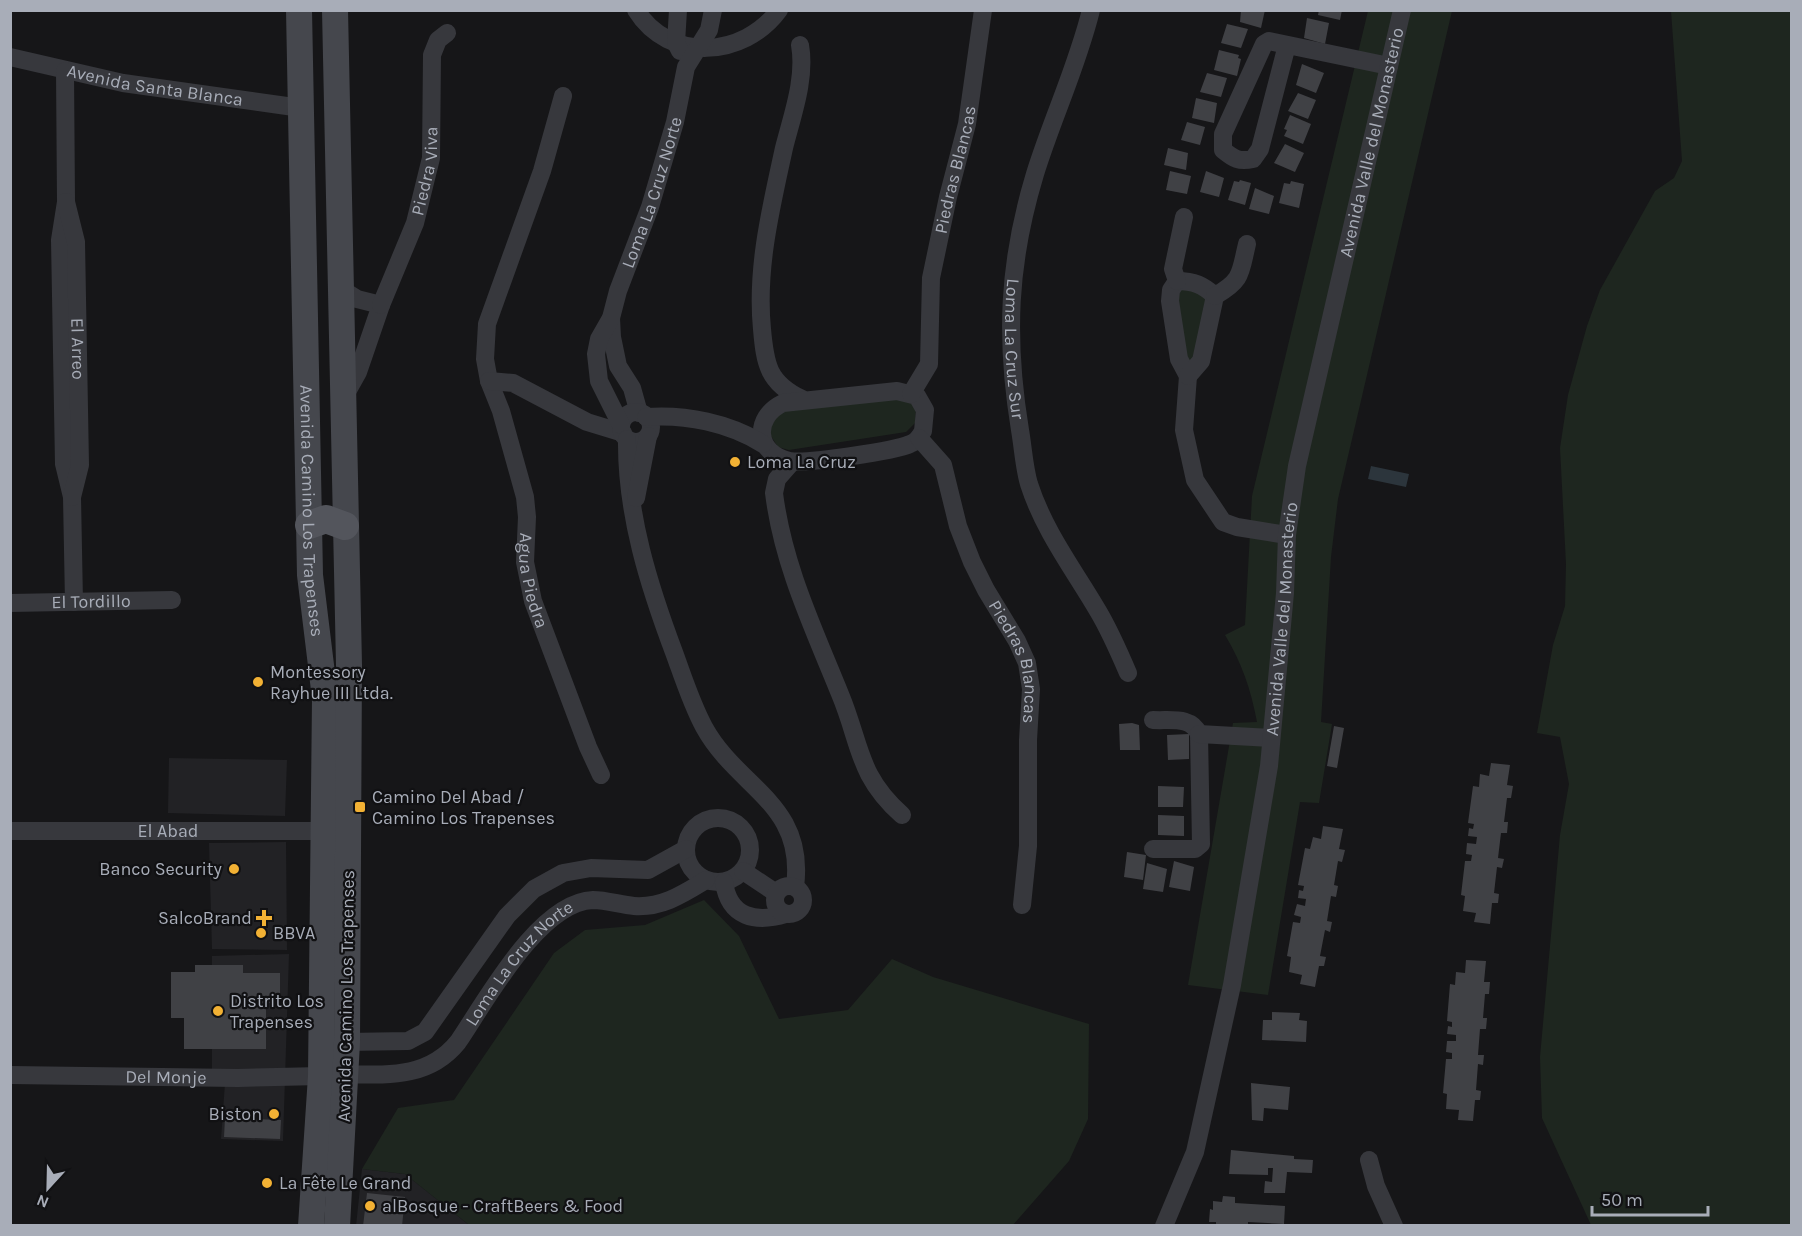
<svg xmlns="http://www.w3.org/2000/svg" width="1802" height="1236" viewBox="0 0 1802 1236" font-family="Karla,sans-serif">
  <rect width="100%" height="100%" fill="#161618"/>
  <path fill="#222225" d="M169,758l118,2 -2,56 -117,-3z
    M286,842l1,108 -75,-1 -3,-106z
    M289,954l-6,187 -62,-2 4,-56 -13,-3v-124z
    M362,1169l43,5 64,51 -113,1z"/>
  <path fill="#1e261f" d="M1368,11h84l-114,488 -7,58 -10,165 11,2 -13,79 -19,-1 -32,193 -80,-10 45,-262 24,-1c-6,-32 -15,-59 -32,-87l20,-10 7,-129z
    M1671,11h120v1214h-200l-49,-107 -2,-61 20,-222 9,-51 -9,-47 -23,-4 16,-88 12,-39 1,-42 -6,-116 8,-53 19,-69 13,-36 55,-99 19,-13 8,-17z
    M1179,287l28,8 -11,66 -10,1 -11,-59z
    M908,399l8,10 -1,14 -9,9 -117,18 -11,-3 -9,-14 1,-10 20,-17z
    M704,900l35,36 40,83 69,-9 44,-51 41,18 156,47 -1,95 -19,42 -57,65 -543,-1 -64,-51 -43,-5 36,-61 56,-8 100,-147 31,-23 60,-5z"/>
  <path fill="#2c353c" d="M1371,466l38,8 -3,13 -38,-8z"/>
  <path fill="#404145" d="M1241,10h24l-4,18 -21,-6z
    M1319,10h23l-2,10 -22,-5z
    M1307,18l22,5 -4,21 -21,-6z
    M1227,24l21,5 -7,19 -20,-5z
    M1219,50l20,5 -1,3 3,1 -4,17 -23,-6z
    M1302,64l22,9 -8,20 -20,-8z
    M1207,73l20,5 -6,19 -21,-5z
    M1298,93l18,7 -8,19 -20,-8z
    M1196,98l21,5 -3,20 -22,-5z
    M1290,115l21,9 -8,20 -19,-8 3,-6 -3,-1z
    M1187,122l18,5 -5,18 -19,-5z
    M1285,144l19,9 -9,19 -21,-9z
    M1168,148l20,5 -2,17 -22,-5z
    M1170,171l21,5 -4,18 -21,-4z
    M1206,171l18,7 -5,19 -19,-5z
    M1240,180l11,3 -6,22 -17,-5 6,-19 5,1z
    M1291,181l13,3 -5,24 -20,-5 5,-20 6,1z
    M1255,188l19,8 -5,18 -20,-5z
    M1132,723l7,2 1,25h-20l-1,-26z
    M1334,726l10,2 -7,40 -10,-2z
    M1189,734v25l-21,1 -1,-25z
    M1491,763l19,2 -3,20 6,1 -2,12h-4l-3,24h4l-1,11h-6l-3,25 6,1 -2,9 -5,-1 -3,26 5,1 -1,9h-6l-2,21 -16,-2 2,-9 -13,-2 2,-15 -4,-1 4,-34h6l1,-6 -6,-1 1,-11 9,1 1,-7 -9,-1 1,-8 4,1 1,-5 -6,-1 5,-37 6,1 1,-13 9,2z
    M1158,786l26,1 -1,20h-25z
    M1158,815l26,1v20l-26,-1z
    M1323,826l20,3 -4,20 6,1 -3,12 -4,-1 -4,24 4,1 -2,11 -5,-1 -4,25 5,1 -2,10 -5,-2 -5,26 6,1 -2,9h-5l-4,21 -15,-3 2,-9 -13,-3 2,-15 -4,-1 6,-34 7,1 1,-6 -7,-2 3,-11 8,2 1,-7 -8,-1 1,-8 4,1 1,-5 -6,-1 7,-37 5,1 3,-12 8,2z
    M1127,852l19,3 -3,25 -19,-3z
    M1174,861l20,6 -4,24 -21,-4z
    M1147,863l20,6 -4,23 -20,-3z
    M1466,960l20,1 -2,21h6l-1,12h-4l-2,24h4l-1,11h-6l-2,26h6l-1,10 -5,-1 -2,26 5,1 -1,9h-5l-2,21 -15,-1 1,-10 -13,-1 1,-15 -4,-1 3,-34h6v-6l-6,-1 1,-11h9v-6l-9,-1 1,-8 4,1v-5l-5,-1 3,-37 5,1 1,-13 9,1z
    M195,965h48v8h37v30h-14v46h-82v-31h-13v-46h24z
    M1272,1012l28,1 -1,7 8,1 -1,21 -44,-2 1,-20h9z
    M1251,1083l39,4 -2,23 -24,-2 -1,13 -11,-1z
    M225,1118l56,2 -1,19 -56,-2z
    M1231,1150l63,6v3l19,1 -1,13 -25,-1 -2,21h-21l1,-12 7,1 1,-14h-5v7l-39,-1z
    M367,1193l38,4 -3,29h-39z
    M1223,1196l12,1v6l50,3 -1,18 -36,-2v4h-32v-4h-7l1,-13 3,1v-9l9,1z"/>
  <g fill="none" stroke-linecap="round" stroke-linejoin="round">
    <g stroke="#37383d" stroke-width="18">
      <path d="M636,10c33,53 108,48 143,0"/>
      <path d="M678,10l-2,33 4,8"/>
      <path id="s1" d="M1091,10c-14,57 -39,109 -56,164 -27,89 -30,164 -15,256 3,17 4,37 9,54 15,47 45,86 69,127 12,20 21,41 30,62"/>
      <path d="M800,45c6,34 -8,71 -16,103 -13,60 -28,120 -22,181 3,35 6,54 40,70"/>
      <path d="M1287,45l-27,104 -7,10c-14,3 -19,0 -30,-9v-16l41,-90 5,-3 120,25"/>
      <path id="s2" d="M10,57l113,26 178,25"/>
      <path d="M65,71l1,131 -6,38 4,224 8,33 2,105"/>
      <path id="s3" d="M563,96l-21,75 -55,153 -2,35 4,22 12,30 24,86 2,20 -2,45 8,39 55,146 13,28"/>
      <path id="s4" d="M66,202l10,40 4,223 -8,32"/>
      <path d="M1177,281l-6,9 -1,11 9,58 9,17 -4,54 11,50 28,42 14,5 50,8"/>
      <path d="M1177,281c17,0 26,4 38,15l-14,65 -13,15"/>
      <path d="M1177,281l-4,-12 11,-52"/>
      <path d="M341,289l16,10 24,6 -23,67 -14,25"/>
      <path d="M1215,296c28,-16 25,-23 32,-52"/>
      <path id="s5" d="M381,305l34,-82 16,-65 1,-103 6,-15 9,-7"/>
      <path d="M611,318l1,19 6,29 14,22 7,25"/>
      <path d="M489,381l24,2 74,39 36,11"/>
      <path d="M897,391l20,5 8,14 -2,21c-3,6 -7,11 -13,13 -15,7 -104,20 -120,17 -34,-7 -38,-43 -7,-58z"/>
      <path id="s6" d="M911,394l18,-30 2,-86 17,-81 19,-73 16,-114"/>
      <circle cx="636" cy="427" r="15"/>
      <path d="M646,417c40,-3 83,6 117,27"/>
      <path id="s7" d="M621,425l-22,-44 -3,-27 3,-15 12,-21 7,-27 32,-84 25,-85 11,-55 23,-37 4,-20"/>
      <path id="s8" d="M919,438l24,27 15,61 14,36 14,28 31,51 10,22 4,26 -3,51v106l-6,59"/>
      <path d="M627,439c-1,75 22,147 48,216 9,25 17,50 29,72 34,62 102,76 91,160"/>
      <path d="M792,462l-15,17 -3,14c9,72 39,134 66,201 21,50 17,81 62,121"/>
      <path d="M636,498l12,-62"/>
      <path id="s9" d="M10,603l162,-3"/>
      <path d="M1153,720c18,1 38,-4 46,14l2,110 -6,5h-42"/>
      <path d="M1199,734l72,4"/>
      <circle cx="718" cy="850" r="32"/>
      <path id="s10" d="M10,831h315"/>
      <path d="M743,871l33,22"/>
      <path d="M724,882c5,36 32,41 62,32"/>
      <circle cx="789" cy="900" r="14"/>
      <path d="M347,1042l61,-1 17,-9 82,-116 27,-27 29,-16 28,-5 57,2 38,-21"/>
      <path id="s11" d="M346,1074c43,1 83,4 112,-32 28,-41 81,-140 135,-142 14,0 28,5 41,6 28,2 49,-12 72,-26"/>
      <path id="s12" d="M10,1075l228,3 83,-2"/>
      <path d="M1369,1160l7,26 18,40"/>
      <path id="s13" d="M1164,1226l31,-74 37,-167 37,-219 16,-173 2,-58 10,-69 105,-456"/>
    </g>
    <g stroke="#45474d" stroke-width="26">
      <path id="s14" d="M299,10l11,565 15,123 -4,378 -10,150"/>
      <path d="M335,10l14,655 -2,377 -10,184"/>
    </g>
    <path stroke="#53555c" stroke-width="28" d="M309,525l17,-6 19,7"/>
  </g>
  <g fill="#f2b134" stroke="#111113" stroke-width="2">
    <circle cx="735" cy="462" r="6"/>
    <circle cx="258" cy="682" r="6"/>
    <rect x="354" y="801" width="12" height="12" rx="3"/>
    <circle cx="234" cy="869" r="6"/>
    <path d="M261 909h6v6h6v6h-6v6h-6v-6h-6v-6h6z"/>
    <circle cx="261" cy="933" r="6"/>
    <circle cx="218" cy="1011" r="6"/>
    <circle cx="274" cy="1114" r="6"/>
    <circle cx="267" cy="1183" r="6"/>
    <circle cx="370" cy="1206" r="6"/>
  </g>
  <g text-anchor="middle" stroke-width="4.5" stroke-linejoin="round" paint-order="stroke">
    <g font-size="18" fill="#a8adb8" stroke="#111113">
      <text dy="6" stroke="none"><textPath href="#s2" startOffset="148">Avenida Santa Blanca</textPath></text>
      <text dy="6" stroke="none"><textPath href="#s13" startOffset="1107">Avenida Valle del Monasterio</textPath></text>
      <text dy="6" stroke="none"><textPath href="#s6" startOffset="232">Piedras Blancas</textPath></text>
      <text dy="6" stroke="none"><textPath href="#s5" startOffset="142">Piedra Viva</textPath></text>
      <text dy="6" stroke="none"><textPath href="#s7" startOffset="248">Loma La Cruz Norte</textPath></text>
      <text dy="6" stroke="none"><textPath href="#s1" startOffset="351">Loma La Cruz Sur</textPath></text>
      <text dy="6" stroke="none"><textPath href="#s4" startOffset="148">El Arreo</textPath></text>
      <text dy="6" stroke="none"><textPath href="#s14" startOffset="501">Avenida Camino Los Trapenses</textPath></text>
      <text dy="6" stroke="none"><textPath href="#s3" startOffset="504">Agua Piedra</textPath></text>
      <text dy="6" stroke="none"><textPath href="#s9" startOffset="81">El Tordillo</textPath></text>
      <text dy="6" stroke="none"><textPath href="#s13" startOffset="621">Avenida Valle del Monasterio</textPath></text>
      <text dy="6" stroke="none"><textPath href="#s8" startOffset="248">Piedras Blancas</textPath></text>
      <text dy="6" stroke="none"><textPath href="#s10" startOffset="158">El Abad</textPath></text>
      <text dy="6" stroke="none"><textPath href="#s11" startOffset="222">Loma La Cruz Norte</textPath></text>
      <text transform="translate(346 996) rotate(-89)" y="6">Avenida Camino Los Trapenses</text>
      <text dy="6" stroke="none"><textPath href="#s12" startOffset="156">Del Monje</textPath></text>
    </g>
    <g font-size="18" fill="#a8adb8" stroke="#111113" text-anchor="start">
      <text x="747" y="468">Loma La Cruz</text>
      <text x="270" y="678">Montessory<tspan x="270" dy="21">Rayhue III Ltda.</tspan></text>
      <text x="372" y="803">Camino Del Abad /<tspan x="372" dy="21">Camino Los Trapenses</tspan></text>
      <text x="222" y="875" text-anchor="end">Banco Security</text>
      <text x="252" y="924" text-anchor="end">SalcoBrand</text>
      <text x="273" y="939">BBVA</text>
      <text x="230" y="1007">Distrito Los<tspan x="230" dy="21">Trapenses</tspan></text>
      <text x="262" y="1120" text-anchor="end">Biston</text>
      <text x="279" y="1189">La Fête Le Grand</text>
      <text x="382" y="1212">alBosque - CraftBeers &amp; Food</text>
    </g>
  </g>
  <rect width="1802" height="1236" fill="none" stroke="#a8adb8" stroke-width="24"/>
  <g transform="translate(48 1188) rotate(202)" stroke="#111113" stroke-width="4.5" paint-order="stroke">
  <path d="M0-4.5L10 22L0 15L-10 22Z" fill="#a8adb8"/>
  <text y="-9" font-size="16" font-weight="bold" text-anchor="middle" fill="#a8adb8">N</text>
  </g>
  <path d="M1592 1206v9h116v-9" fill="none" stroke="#a8adb8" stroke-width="3"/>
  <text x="1601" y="1206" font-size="18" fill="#a8adb8" stroke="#111113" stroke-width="4.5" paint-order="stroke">50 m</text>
</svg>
